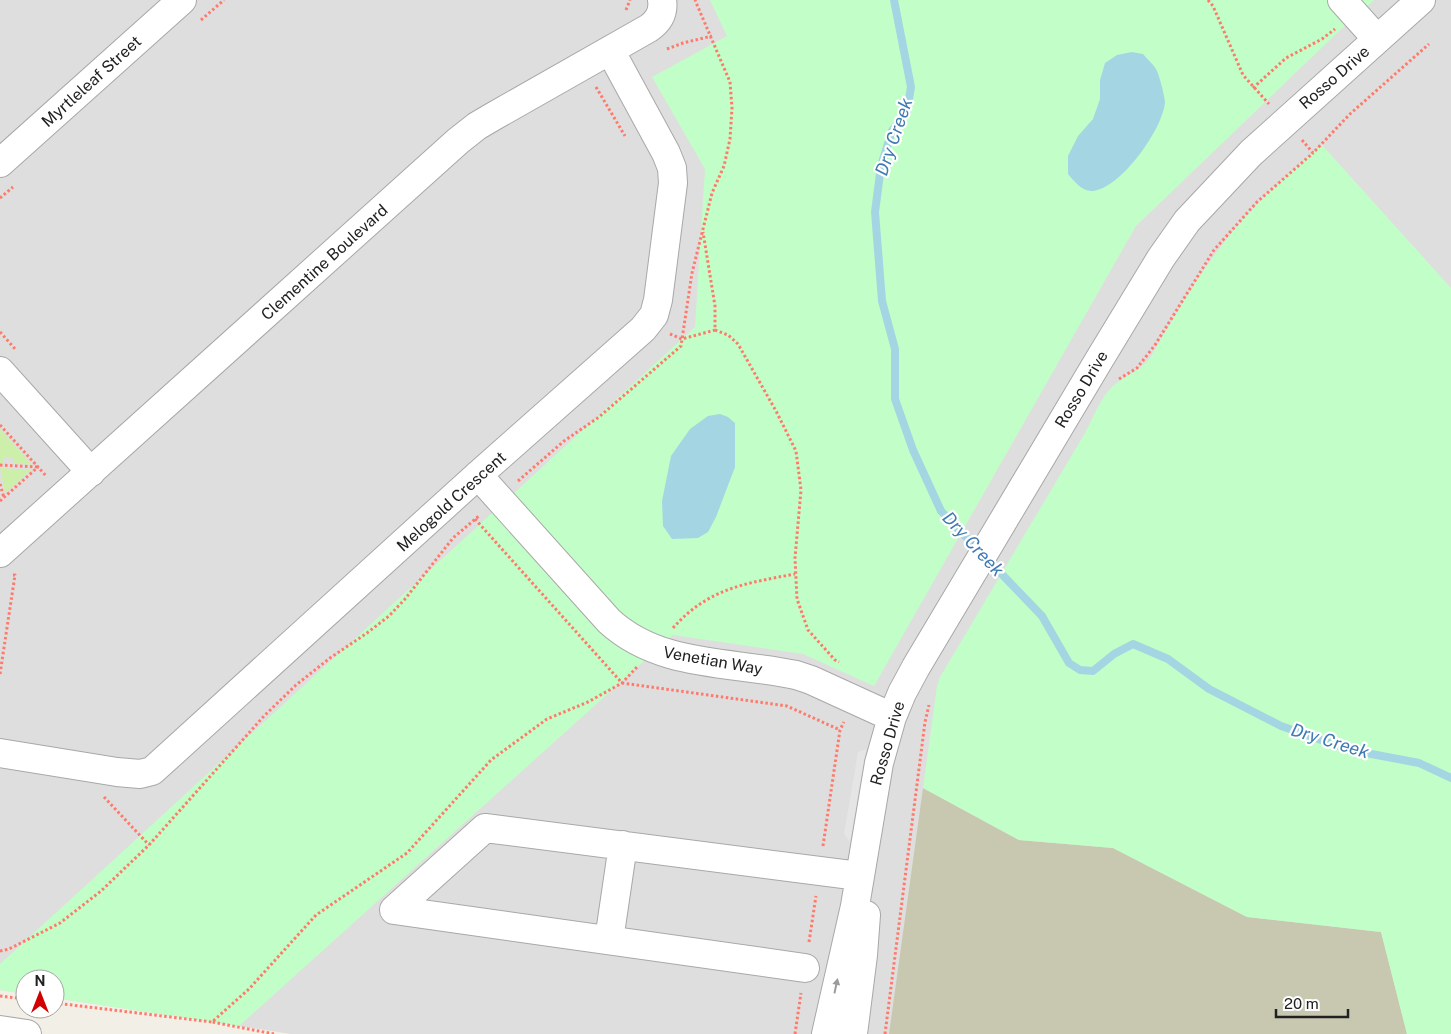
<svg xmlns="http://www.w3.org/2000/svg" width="1451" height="1034" viewBox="0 0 1451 1034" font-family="'Public Sans',sans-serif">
  <rect width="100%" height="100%" fill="#f2efe7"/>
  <path fill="#dfdede" d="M0,0h1451v1034h-1160l-236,-36v-19h-30v15l-25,-4z"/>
  <path fill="#c8c8b1" d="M923,788l96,52 94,8 134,69 134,15 26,102h-518z"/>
  <path fill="#ccf0a9" d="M0,429l32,36 -19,-2v-5h-9l-1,5h-3z
    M0,468l31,2 -26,23z"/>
  <path fill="#c2fec7" d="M710,0h664l-38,34 -200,192 -262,460 -71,-32 -130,-19 -434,391 -184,-28v-19h-30v15l-25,-4v-26l695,-637 10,-158 -53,-92 75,-41z
    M1322,145l129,143v746h-44l-26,-102 -134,-15 -134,-69 -94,-8 -96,-52 14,-102 3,-9 145,-244c8,-15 15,-35 28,-47 11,-10 27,-15 37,-28 27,-46 54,-93 89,-134 24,-29 54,-54 83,-79z"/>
  <path fill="#e5e5e5" d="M866,749l-16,93 -6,-8 14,-82z"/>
  <path fill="#a4d5e3" d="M1132,52l11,2c4,5 10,10 13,15 3,5 9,28 9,33 -2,27 -44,86 -72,89 -11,1 -19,-10 -25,-17v-18l10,-20 15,-17 7,-20v-19l5,-17 12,-8z
    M720,414l8,3 7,6v44l-19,50 -8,15 -10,6 -26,1 -9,-13 -1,-25 9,-45 19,-27 18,-13z"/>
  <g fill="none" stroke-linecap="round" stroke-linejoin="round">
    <path stroke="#a4d5e3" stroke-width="8" d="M894,0l17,87 -4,24 -15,20 -11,35 -6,46 7,89 13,48v50l18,51 28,61 101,105 27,47 11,7 13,1 21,-17 19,-10 35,15 41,30 72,37 69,24 69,13 32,15"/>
    <defs>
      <path id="minor" d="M1342,0l35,39
        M0,163l182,-163
        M0,371l91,101
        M478,475l131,146c51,47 123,40 187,54l15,5 81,37
        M0,553l458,-412 19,-15 17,-10 155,-88c10,-7 15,-16 13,-28
        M0,753l117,19 23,2 12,-3 326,-296 165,-146 11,-14 4,-15 15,-117 -1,-15 -6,-15 -56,-103
        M609,940l14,-95
        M805,968l-411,-58 91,-82 374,48
        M0,1030l27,4
        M826,1034l29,-128 24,-143 13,-46 10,-24 14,-26 183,-307 62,-102 26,-37 64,-68 170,-153
        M853,1034l10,-79 3,-40"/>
    </defs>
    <use href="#minor" stroke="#a8a8a8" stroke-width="30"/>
    <path stroke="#ff7a6b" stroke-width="3" stroke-dasharray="2.5 2.5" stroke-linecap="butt" d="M1208,0l5,6 30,69 26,29
      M626,10l4,-10
      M201,20l23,-20
      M667,49l16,-6 29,-7
      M596,87l29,49
      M1253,88l33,-30 36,-19 13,-10
      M1302,140l11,13 37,-39 79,-70
      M0,198l13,-11
      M715,330l13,5 10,9 38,67 20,40 5,39 -6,68 2,41 11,31 27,30 4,2
      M0,332l16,18
      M670,334l12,5 33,-9v-24l-12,-74
      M1119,379l18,-11 18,-23 59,-95 43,-48 56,-49
      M0,425l47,52
      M0,465l38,2
      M518,481l46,-40 35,-24 82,-71 11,-73 20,-80 12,-27 6,-27 2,-31 -2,-26 -35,-82
      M0,484l4,14
      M0,501l38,-34
      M475,519l147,164 165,23 53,24
      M673,628c35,-40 74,-45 122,-54
      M0,674l15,-99h-2
      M104,797l45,48
      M823,846l17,-116 4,-8
      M809,942l7,-46
      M0,951l9,-2 51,-26 41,-32 48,-46 115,-129 32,-31 34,-27 37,-25 22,-17 16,-17 48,-61 27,-23
      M0,996l25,3
      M55,1003l157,19
      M274,1034l-62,-12 37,-33 67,-74 91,-62 84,-93 56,-41 41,-17 34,-19 15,-16
      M795,1034l6,-41
      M885,1034l40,-312 4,-17"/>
    <use href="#minor" stroke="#fff" stroke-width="28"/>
  </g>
  <defs><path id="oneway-solid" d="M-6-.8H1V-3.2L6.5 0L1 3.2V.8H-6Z" transform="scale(1.25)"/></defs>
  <use fill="#9b9b9b" href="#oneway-solid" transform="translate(836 986) rotate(-78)"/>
  <g text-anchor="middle" stroke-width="4.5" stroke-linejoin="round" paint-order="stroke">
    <g font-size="16" fill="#212121" stroke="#fff">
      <text transform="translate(1334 77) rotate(-41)" y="6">Rosso Drive</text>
      <text transform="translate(91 81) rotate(-42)" y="6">Myrtleleaf Street</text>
      <text transform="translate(324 262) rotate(-42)" y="6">Clementine Boulevard</text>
      <text transform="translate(1081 389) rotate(-59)" y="6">Rosso Drive</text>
      <text transform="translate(451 501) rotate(-42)" y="6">Melogold Crescent</text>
      <text transform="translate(713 660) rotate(10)" y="6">Venetian Way</text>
      <text transform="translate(887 743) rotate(-74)" y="6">Rosso Drive</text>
    </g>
    <g font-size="18" font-style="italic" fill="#407ab2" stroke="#fff">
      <text transform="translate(894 137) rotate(-71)" y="6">Dry Creek</text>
      <text transform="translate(973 544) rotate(47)" y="6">Dry Creek</text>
      <text transform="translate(1330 741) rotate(17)" y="6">Dry Creek</text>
    </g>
  </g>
  <g transform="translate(40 994)"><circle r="24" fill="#ffffff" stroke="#a6a6a6"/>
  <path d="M0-4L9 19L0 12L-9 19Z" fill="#d20000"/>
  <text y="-8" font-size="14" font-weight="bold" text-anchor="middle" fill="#212121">N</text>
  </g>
  <path d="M1276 1009v8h72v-8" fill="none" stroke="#212121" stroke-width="2.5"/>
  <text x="1284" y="1009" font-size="15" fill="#212121" stroke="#ffffff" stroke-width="4" paint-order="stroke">20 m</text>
</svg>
